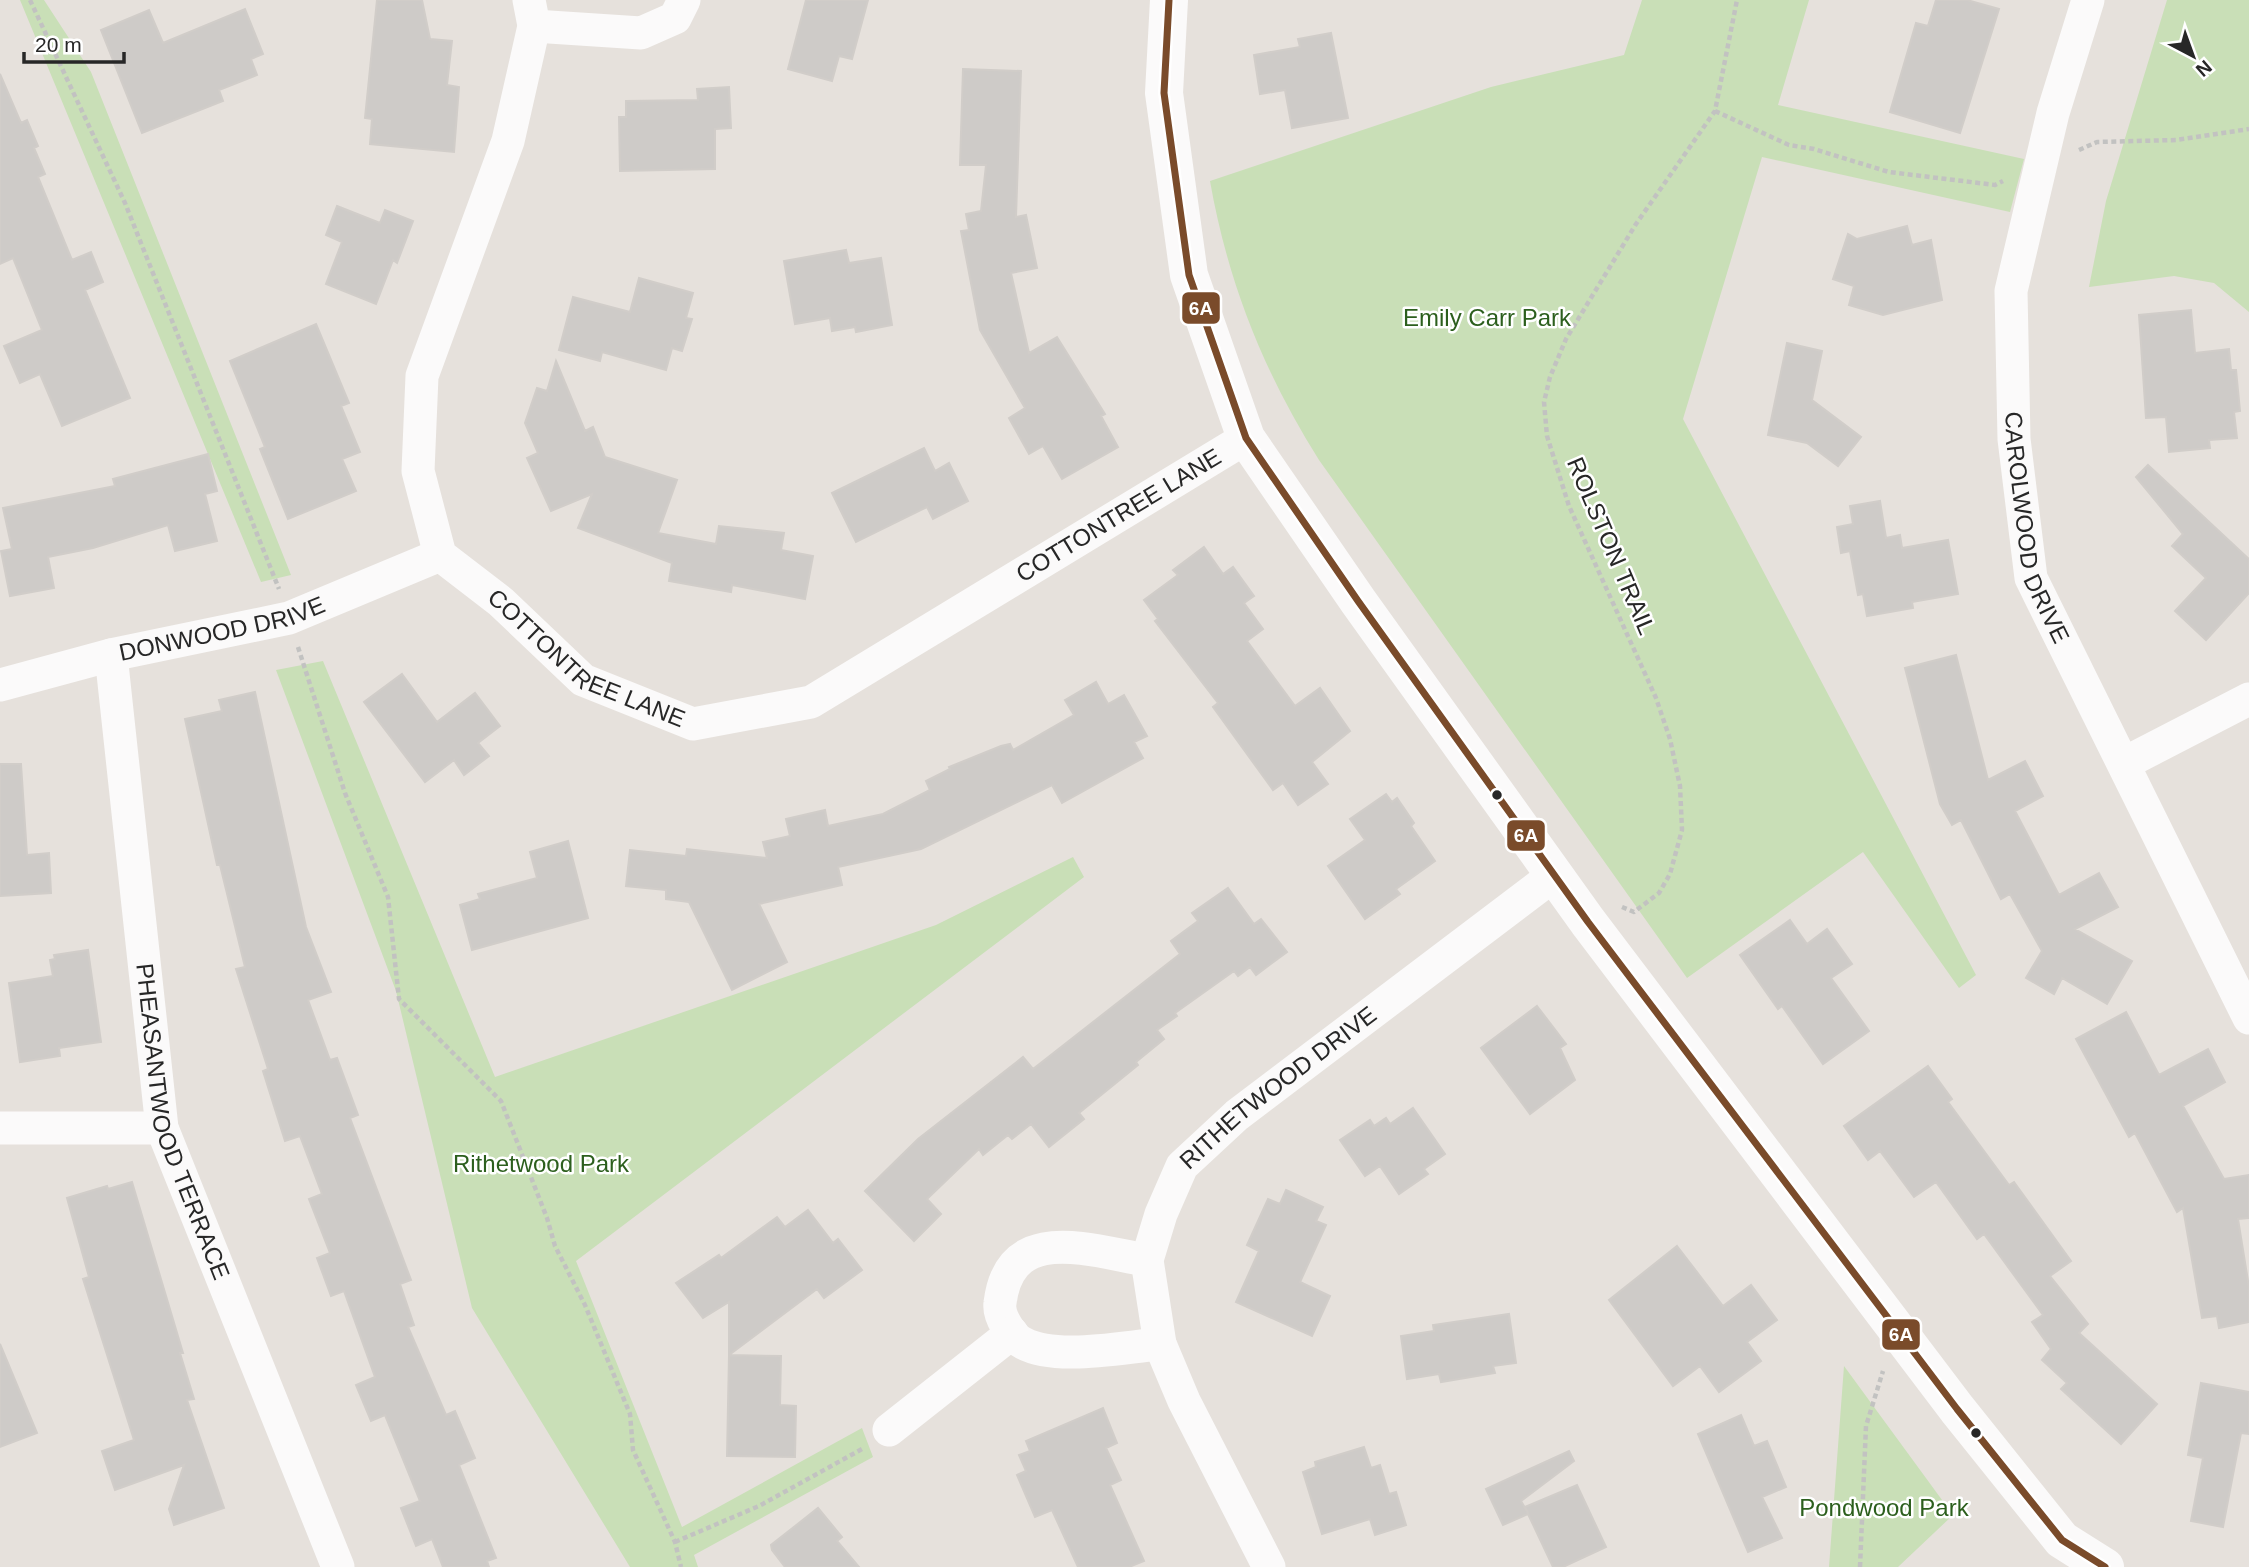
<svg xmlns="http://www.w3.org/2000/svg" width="2249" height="1567" viewBox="0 0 2249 1567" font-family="Helvetica,sans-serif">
  <rect width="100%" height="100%" fill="#e6e1dc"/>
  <path fill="#c9dfb7" d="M20,0h24l47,72 200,503 -30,7z
    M1642,0h167l-31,105 246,54 -14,53 -248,-55 -79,262 293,556 -17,13 -96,-136 -176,126 -368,-518c-55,-87 -91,-177 -109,-279l281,-94 133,-32z
    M2167,0h82v312l-35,-29 -40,-7 -85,11 17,-86z
    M323,661l172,416 441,-152 137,-68 11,20 -508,384 106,266 180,-99 11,29 -179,98 4,12h-68l-158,-259 -76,-317 -120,-321z
    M1844,1366l109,149 -55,52h-69z"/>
  <path fill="#cecbc8" stroke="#d1cdc9" stroke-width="2" d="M377,0h45l8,39 22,2 -5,44 12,2 -5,65 -84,-8 2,-25 -7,-1z
    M806,0h62l-16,59 -13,-3 -7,25 -44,-12z
    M1936,0h31l32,9 -39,124 -70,-21 26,-89 12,3z
    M245,9l18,45 -12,5 6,16 -38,15 4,11 -81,32 -41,-103 48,-20 14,33z
    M1331,33l17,85 -56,10 -7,-38 -25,4 -6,-39 46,-8 -2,-8z
    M963,69l58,2 -5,146 10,-2 11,53 -26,5 18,80 28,-16 48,77 -4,2 17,31 -56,32 -19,-33 -14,8 -20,-36 16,-10 -45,-78 -19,-99 8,-1 -3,-16 15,-3 5,-46h-26z
    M0,74l21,49 6,-3 11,26 -4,2 11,26 -7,3 34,83 19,-8 12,30 -18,8 45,108 -68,28 -22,-52 -20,9 -16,-37 38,-16 -29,-72 -13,6z
    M729,87l2,41 -16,1v40l-95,2 -1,-54h7v-16l72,-1 -1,-11z
    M337,206l43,17 5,-13 28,11 -16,42 -4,-3 -17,44 -50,-20 16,-42 -16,-7z
    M1907,226l5,19 19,-5 11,60 -59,15 -34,-10 5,-19 -21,-7 15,-45 9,5z
    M846,250l3,13 32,-5 11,67 -36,7 -1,-5 -23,4 -2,-13 -35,6 -11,-63z
    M639,278l54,15 -7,25 6,1 -10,32 -10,-3 -6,22 -64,-18 -2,9 -41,-11 14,-53 57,15z
    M2191,310l4,43 34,-4 2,21h5l4,41 -6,1 3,26 -28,2 1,8 -41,4 -3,-35 -20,1 -7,-103z
    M316,324l33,79 -8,3 19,46 -18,7 14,32 -68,28 -28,-70 5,-2 -35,-86z
    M1787,343l35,8 -10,49 49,37 -23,29 -31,-23 -39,-8z
    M556,361l29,70 8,-4 12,30 72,23 -19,53 58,11 3,-18 65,7 -3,17 32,6 -8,43 -73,-14 -1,7 -62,-11 3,-18 -94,-35 14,-34 -41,17 -24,-53 11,-5 -13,-30 12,-35 10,3z
    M924,448l11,23 14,-8 19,38 -35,18 -6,-12 -71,35 -24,-49z
    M208,454l9,37 -12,3 12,47 -42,10 -7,-26 -75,23 -45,9 6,31 -44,8 -9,-45 11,-2 -9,-41 112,-22 -2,-7z
    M2148,465l101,94v34l-43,47 -31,-29 31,-33 -34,-32 11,-12 -47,-57z
    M1880,501l6,37 14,-3 2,13 46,-8 10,54 -46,8 1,6 -46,8 -4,-22 -5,1 -8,-44 -9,2 -4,-26 16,-3 -3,-18z
    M1204,547l19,27 10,-7 21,29 -10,7 19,26 -16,12 48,65 25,-18 30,43 -38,31 16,22 -30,21 -15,-22 -10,7 -60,-83 5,-4 -63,-82 3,-2 -14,-19 34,-25 -5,-5z
    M1956,655l32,125 37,-19 18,35 -28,15 44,84 40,-22 19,34 -43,22 57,32 -25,43 -45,-26 -8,16 -28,-16 16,-27 -32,-57 -9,5 -40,-79 -9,5 -12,-21 -35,-136z
    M402,674l35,48 38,-29 25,33 -22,17 11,13 -25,19 -10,-15 -29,22 -61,-80z
    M1096,682l12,22 16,-9 23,41 -13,6 9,16 -81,45 -10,-18 -131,64 -83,18 4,18 -83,19 28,58 -55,28 -43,-88 -23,-3v-9l-40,-4 4,-36 56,6 1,-7 80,9 -4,-16 27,-6 -4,-17 39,-9 3,16 55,-12 47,-24 -4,-9 24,-12 -1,-2 52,-21 9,-2 3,6 61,-35 -9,-15z
    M255,692l51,235 25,65 -23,8 22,60 7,-2 21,57 -8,3 61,162 -11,4 14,41 -6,2 38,88 9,-4 20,47 -16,7 37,93 -9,3 2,6h-46l-11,-28 -16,7 -15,-38 19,-7 -35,-86 -14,6 -15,-36 19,-8 -31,-86 -13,5 -14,-38 13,-5 -21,-54 13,-5 -22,-58 -15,5 -22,-70 5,-2 -32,-100 9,-2 -25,-102h-3l-32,-146 37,-8 -3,-11z
    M0,764h21l6,91 22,-2 2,40 -51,3z
    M1386,794l6,8 5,-4 17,25 -3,3 24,35 -39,28 4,5 -35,25 -37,-53 37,-26 -15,-21z
    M568,841l20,77 -116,32 -12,-45 20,-6 -2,-5 59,-16 -7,-26z
    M1228,888l26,36 7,-5 26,33 -31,23 -6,-8 -12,9 -4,-5 -59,42 2,3 -20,14 7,9 -28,23 2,3 -59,48 5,6 -35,28 -18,-23 -19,15 -4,-4 -25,20 -4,-6 -52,50 14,15 -27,27 -49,-50 53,-52 105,-82 10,12 147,-115 -9,-13 27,-20 -6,-8z
    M1790,920l17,24 20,-15 25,35 -21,14 38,53 -46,33 -41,-58 -4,3 -38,-54z
    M88,950l13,92 -42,6 1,8 -40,6 -11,-79 44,-7 -3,-16 5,-1 -1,-4z
    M1537,1006l29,38 -6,4 15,32 -45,34 -49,-66z
    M2126,1012l33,63 49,-26 17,33 -42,24 41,73 25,-4v43l-11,1 11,68v35l-30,6 -2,-12 -15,2 -19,-110 -6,4 -42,-79 -6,4 -53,-98z
    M1928,1066l24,33 -4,3 61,83 5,-3 57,79 -21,15 38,48 -9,9 78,71 -36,40 -60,-55 6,-6 -25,-23 9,-11 -19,-27 11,-7 -59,-81 -7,5 -41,-57 -22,15 -34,-46 -12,9 -24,-34z
    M1413,1108l32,46 -21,15 4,5 -29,20 -19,-28 -15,10 -25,-36 30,-20 4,6 12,-8 4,6z
    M132,1182l51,171h-3l14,46 -7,1 37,108 -50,17 -5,-16 15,-44 -69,25 -13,-39 32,-11 -51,-161 6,-2 -22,-79 40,-12 1,3z
    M1286,1190l37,17 -7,14 10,4 -26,57 30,14 -18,40 -76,-34 23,-51 -12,-6 21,-46 12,5z
    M808,1210l25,33 5,-4 24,31 -38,28 -7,-9 -88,66v-53l-26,16 -27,-35 43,-28 2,3 56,-41 8,10z
    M1677,1246l46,60 28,-21 26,35 -30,22 14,19 -42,31 -19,-26 -27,20 -64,-86z
    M1509,1314l7,49 -23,3 2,7 -54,9 -2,-8 -32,5 -6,-43 33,-5 -1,-6z
    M0,1344l37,89 -37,14z
    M729,1355l52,1 -1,49 16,1 -1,51 -68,-1z
    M2201,1383l48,9v42l-8,-1 -18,94 -32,-6 12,-63 -15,-3z
    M1103,1408l14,35 -11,5 15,32 -11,5 34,76 -15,6h-51l-26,-57 -17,7 -18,-42 9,-4 -7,-16 11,-4 -4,-10z
    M1741,1415l13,31 13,-5 19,46 -24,10 20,41 -34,14 -50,-118z
    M1364,1447l7,21 9,-3 9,29 7,-2 10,33 -31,10 -5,-16 -48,15 -19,-62 13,-5 -1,-5z
    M1569,1451l5,10 -53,40 7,12 -3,-6 52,-22 29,62 -43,20h-10l-25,-53 -25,11 -17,-36z
    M818,1508l24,29 -5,4 22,26h-74l-13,-17 -1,-5z"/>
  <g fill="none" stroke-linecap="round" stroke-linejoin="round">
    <path stroke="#c2c2c1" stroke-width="4.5" stroke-dasharray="5 3.5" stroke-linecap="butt" d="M30,0l95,203 154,386
      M1715,111l74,34 25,4 75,23 106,13 8,-4
      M2079,150l18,-8 79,-2 73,-11
      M298,647l47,146 43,104 11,102 102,102 46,117 8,28 30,59 45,109 3,36 42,92 6,25
      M1622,907l12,5 25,-19 11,-19 12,-44 -2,-44 -10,-47 -14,-41 -87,-192 -22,-70 -3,-34 6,-25 16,-38 70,-115 79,-113 22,-111
      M675,1542l84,-36 103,-57
      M1860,1567l6,-141 17,-55"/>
    <g stroke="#fbfafa" stroke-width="33">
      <path id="s1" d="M529,0l5,26 -26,115 -86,235 -4,95 22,84 61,47 82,78 110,44 118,-22 435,-264"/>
      <path id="s2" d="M2088,0l-35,113 -42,178 3,148 17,139 218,440"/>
      <path d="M534,26l107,7 34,-15 9,-18"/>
      <path id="s3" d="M111,655l51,473 176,439"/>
      <path id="s4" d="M0,685l111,-30 178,-37 151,-63"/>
      <path d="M2125,763l124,-64"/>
      <path d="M0,1128h162"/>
      <path d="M1147,1260c-57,-9 -137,-39 -147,43 -2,13 12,35 23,40 33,18 99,4 137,1"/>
      <path d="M889,1430l123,-97"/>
      <path id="s5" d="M1269,1567l-85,-166 -24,-57 -13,-84 14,-46 21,-48 55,-51 317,-240"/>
    </g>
    <path stroke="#fbfafa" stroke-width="38" d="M1169,0l-5,93 25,182 57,163 112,163 230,321 369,487 105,131 43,27"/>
    <defs>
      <path id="bus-1" d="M1169,0l-5,93 25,182 57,163 112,163 230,321 369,487 105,131 43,27"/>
    </defs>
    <use href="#bus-1" stroke="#fff" stroke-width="12"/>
    <use href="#bus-1" stroke="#7a4b2a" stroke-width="7"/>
  </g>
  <g fill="#272727" stroke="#fff" stroke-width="2.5">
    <circle cx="1497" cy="795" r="6"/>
    <circle cx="1976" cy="1433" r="6"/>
  </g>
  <g text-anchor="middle" stroke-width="5" stroke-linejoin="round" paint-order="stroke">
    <g font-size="24" fill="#2c5f1d" stroke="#fff">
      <text x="1487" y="326">Emily Carr Park</text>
      <text x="541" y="1172">Rithetwood Park</text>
      <text x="1884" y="1516">Pondwood Park</text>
    </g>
    <g font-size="24" fill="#272727" stroke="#fff">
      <text dy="8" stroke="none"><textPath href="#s1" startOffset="1365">COTTONTREE LANE</textPath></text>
      <text dy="8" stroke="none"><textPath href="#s2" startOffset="541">CAROLWOOD DRIVE</textPath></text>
      <text transform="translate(1611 546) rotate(67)" y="8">ROLSTON TRAIL</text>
      <text dy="8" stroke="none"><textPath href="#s4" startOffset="229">DONWOOD DRIVE</textPath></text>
      <text dy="8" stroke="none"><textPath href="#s1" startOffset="758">COTTONTREE LANE</textPath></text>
      <text dy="8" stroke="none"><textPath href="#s5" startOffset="558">RITHETWOOD DRIVE</textPath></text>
      <text dy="8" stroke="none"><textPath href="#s3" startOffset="474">PHEASANTWOOD TERRACE</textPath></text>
    </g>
  </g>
  <g stroke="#fff" stroke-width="2.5">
    <rect x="1181" y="291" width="40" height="34" rx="7" fill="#7a4b2a"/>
    <rect x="1506" y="819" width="40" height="33" rx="7" fill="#7a4b2a"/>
    <rect x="1881" y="1318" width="40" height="33" rx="7" fill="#7a4b2a"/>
  </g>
  <g font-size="19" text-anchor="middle" font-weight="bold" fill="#fff">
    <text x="1201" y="315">6A</text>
    <text x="1526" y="842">6A</text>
    <text x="1901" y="1341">6A</text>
  </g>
  <g transform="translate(2193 56) rotate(139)" stroke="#ffffff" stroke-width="5" paint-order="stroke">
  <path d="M0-5L12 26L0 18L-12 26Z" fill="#272727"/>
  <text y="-10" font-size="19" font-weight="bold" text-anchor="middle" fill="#272727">N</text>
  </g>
  <path d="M24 52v10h100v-10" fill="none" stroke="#272727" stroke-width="3.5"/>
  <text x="35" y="52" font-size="21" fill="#272727" stroke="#ffffff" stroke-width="5" paint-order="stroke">20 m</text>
</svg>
